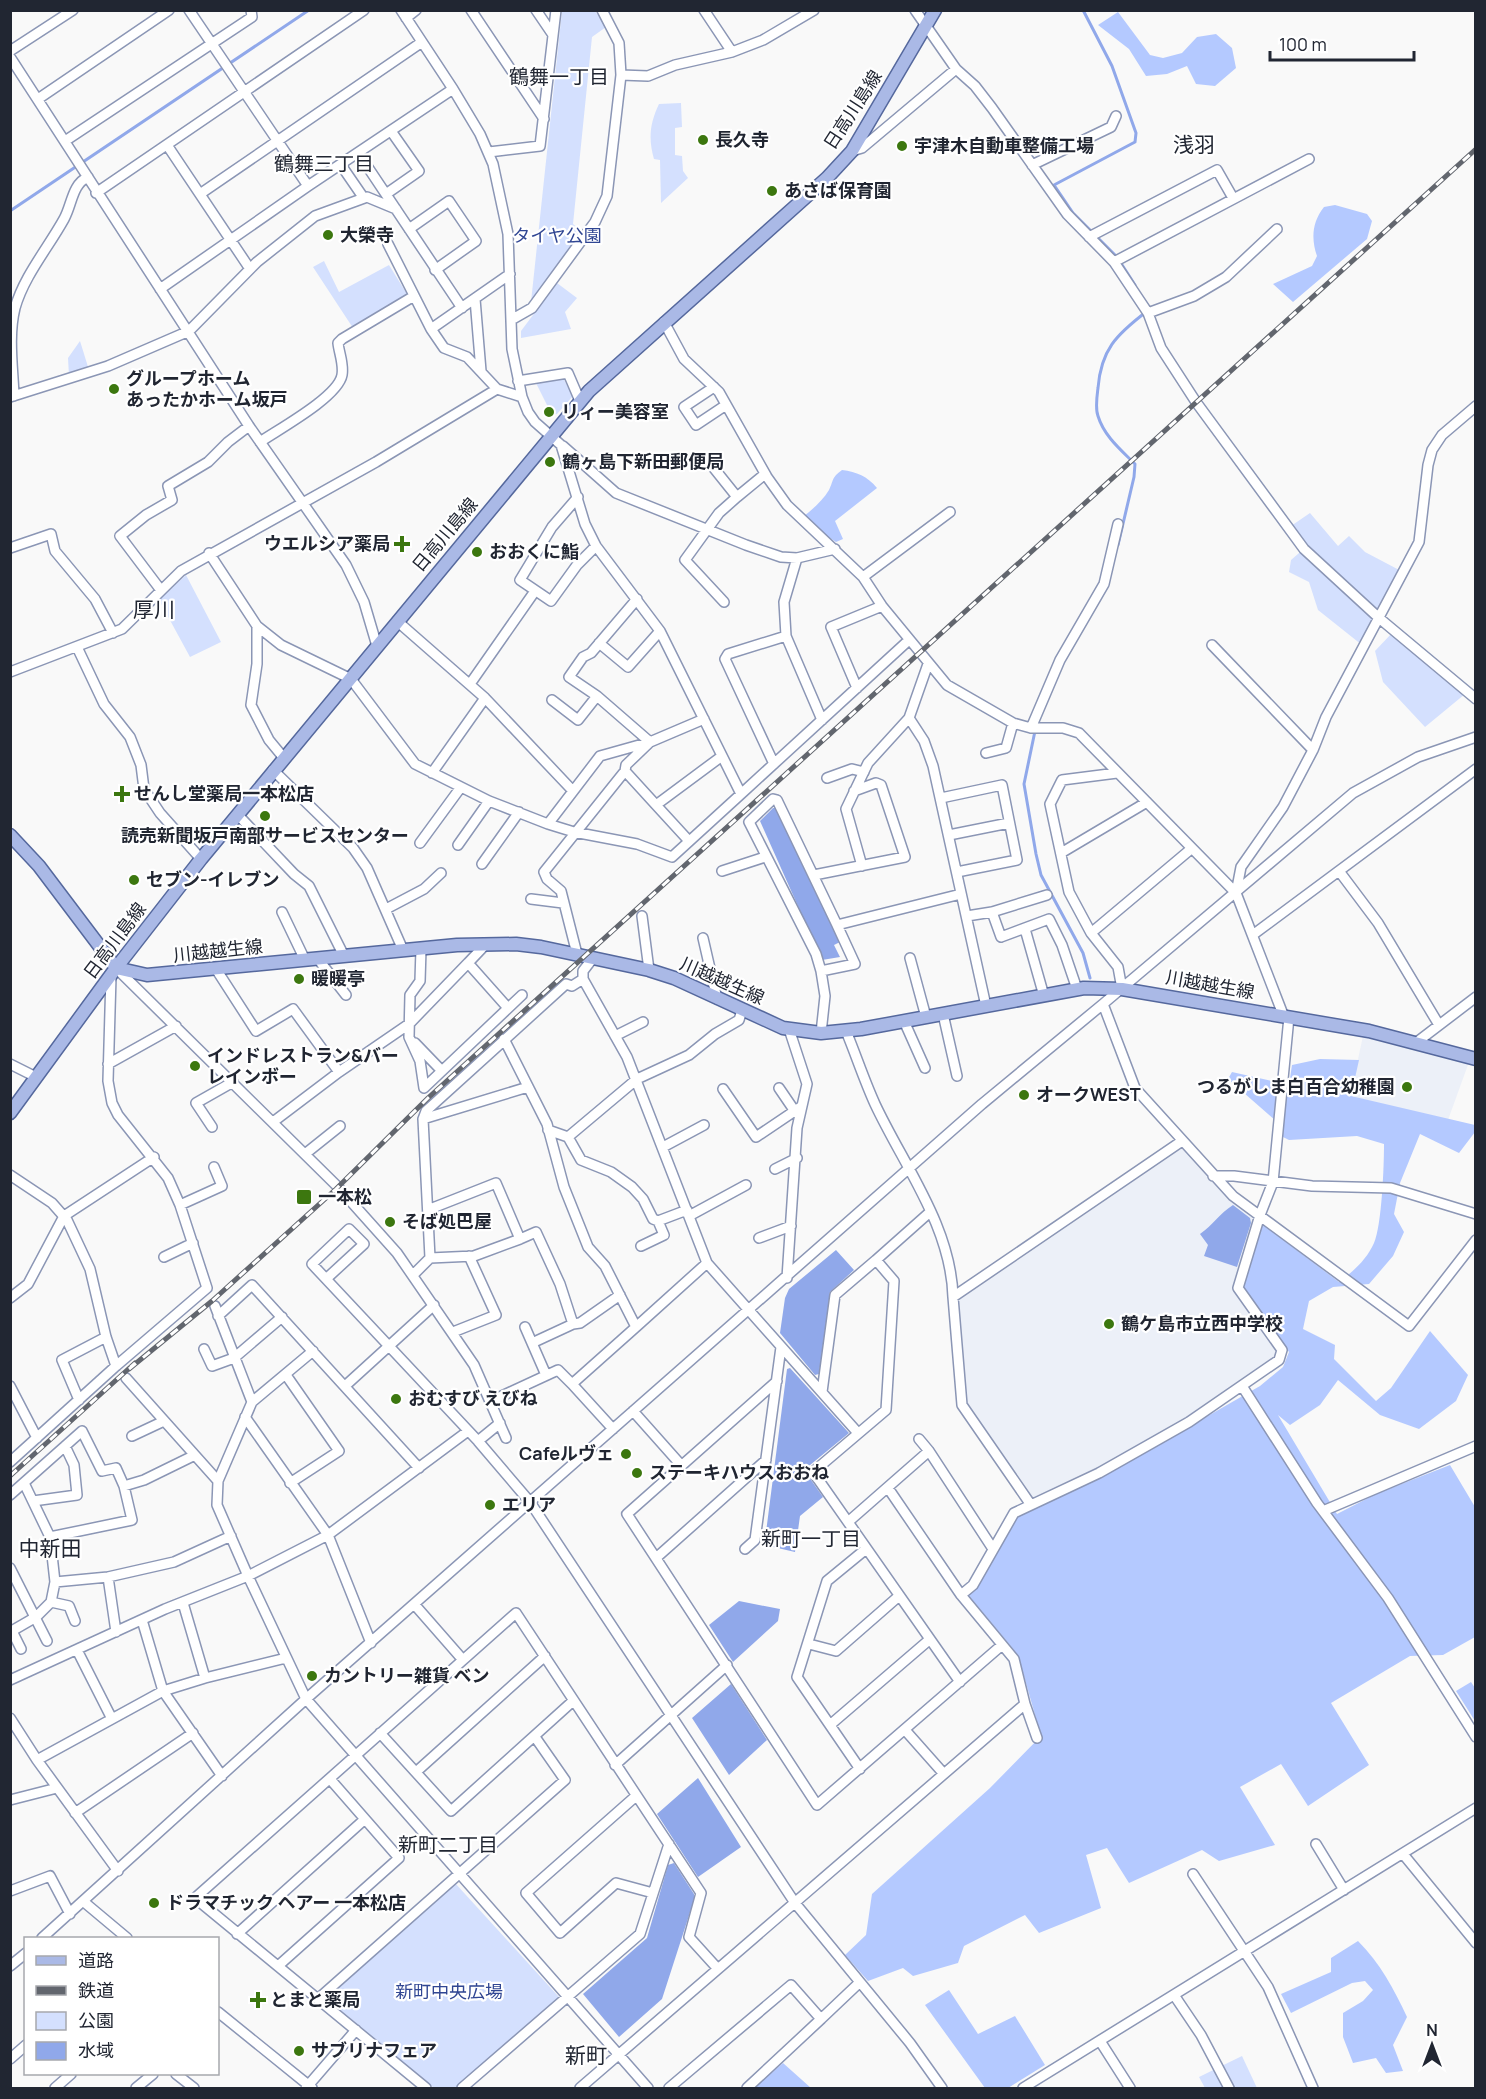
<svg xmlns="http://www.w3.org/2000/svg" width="1486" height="2099" viewBox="0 0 1486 2099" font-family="Manrope,'Noto Sans JP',sans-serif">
  <rect width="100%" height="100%" fill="#f9f9f9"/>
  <path fill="#ecf0f8" d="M1363,1036l106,26 -21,58 -98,-24z
    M1182,1141l31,35 47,39 22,135 -3,10 -37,26 -143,87 -68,32 -69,-100 -9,-108z"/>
  <path fill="#d4e0fe" d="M562,11h33l11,16 -14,10 -19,187 10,8 -52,70z
    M681,103l1,24 -7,1v27l7,1 1,15 5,7 -27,25 -1,-43 -6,-1c-6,-21 -4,-36 5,-55z
    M324,261l15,31 50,-27 18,29 -2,3 -52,31 -40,-61z
    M557,283l20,15 -12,14 6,17 -50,9v-7z
    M80,341l9,29 -20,6 -1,-18z
    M563,378l10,18 -16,18 -5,1 -16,-32z
    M1310,513l28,33 11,-10 16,16 38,20 -41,73 -44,-35 -9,-28 -20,-10 2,-12 15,-13 -15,-21z
    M186,575l35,67 -31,15 -31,-57z
    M1392,633l73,61 -40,33 -42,-45 -8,-31z
    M455,1883l104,114 -103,91h-22l-108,-90z
    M1242,2056l15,32h-52l-6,-11z"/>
  <path fill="#b4c9ff" d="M1118,12l32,43 13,3 19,-5 15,-16 19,-3 16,14 4,20 -21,18 -19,-2 -9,-18 -20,8 -21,2 -17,-27 -31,-24z
    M1335,205l32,9 5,7 -5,18 -74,63 -20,-18 39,-18 5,-10c-6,-17 -5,-34 7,-49z
    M842,470c15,2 25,6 35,18l-42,33 8,18 -7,3 -17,-11 -15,-15c9,-7 19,-16 25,-26 5,-10 2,-12 13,-20z
    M1320,1059l39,1 -8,36 124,29v7l-16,21 -39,-19 -20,49 -6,31 10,18 -11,24 -24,28 -36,3 -24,14 -6,28 32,16 -1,14 42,42 15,-13 39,-57 38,44 -12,26 -37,28 -39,-14 -42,-35 -18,25 -30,20 -12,-10 59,99 39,-20 74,-29 25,42v130l-32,18 -33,1 -79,47 38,62 -61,41 -27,-42 -41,23 35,58 -56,16 -17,-11 -73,33 -22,-35 -21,7 15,53 -62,25 -14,-18 -61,31 -6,17 -45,13 -10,-8 -35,13 -23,-26 21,-20 6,-41 118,-106 51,-52 -23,-81 -49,-59 42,-73 8,-7 107,-53 134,-77 23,-19 6,-15 -51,-64 24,-64 77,58c14,-10 28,-23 35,-39 8,-18 10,-78 10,-99l-27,-8 -68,4 -6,-3v-10l-55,-48 4,-7 57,13 3,-20z
    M1471,1682l4,6v33l-19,-30z
    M1358,1941c22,22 36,48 49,76l-14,28 10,26 -17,2 -10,-15 -23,5 -10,-26v-24l20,-12 10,-11 -8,-9 -13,2 -61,30 -10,-19 50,-22v-14z
    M949,1990l29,44 37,-18 30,49 -37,23h-23l-60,-83z
    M783,2063l28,25h-57z"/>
  <path fill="#90a8ea" d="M773,808h2l65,134 -6,3 6,12 -18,3 -62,-139z
    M1233,1205l17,13 1,5 -14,44 -33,-11 4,-11 -8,-11c13,-9 19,-20 33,-29z
    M836,1250l18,20 -24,22 -11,82 -4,1 -35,-42 5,-35 4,-9z
    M790,1368l59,65 -45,37 19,27 -23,19 -5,36 -26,-6 -4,-6 22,-171z
    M739,1601l41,8 -2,12 -45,41 -24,-37z
    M731,1684l36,56 -38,35 -37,-57z
    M698,1778l43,69 -43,30 -41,-63z
    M674,1863l20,31v6l-32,99 -43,38 -36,-43 64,-56 21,-73z"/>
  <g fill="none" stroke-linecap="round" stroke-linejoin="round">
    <path stroke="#90a8ea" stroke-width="3" d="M1083,10l29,56 24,67 -1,9 -81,43 19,28 19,19
      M10,211l299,-201
      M1097,237l20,20 18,28
      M1118,545l16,-68 1,-13c-14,-14 -31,-28 -37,-48 -3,-8 -1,-20 0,-28 3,-38 18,-53 48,-76
      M1035,731l-11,53 12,70 5,21 42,78 7,25"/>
    <defs>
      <path id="minor" d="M189,10l119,176
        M401,10l52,79 27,45 13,30 15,70 4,115 10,48 6,15 7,10 26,23 24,79 11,22 64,85 81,163 168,-154
        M471,10l73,109
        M536,10l17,25
        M704,10l28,42
        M915,10l41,59 19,17 17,22 75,106 47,48 34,51 13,35 35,54 108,147 75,69 97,81
        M406,18l10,-8
        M10,51l63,-41
        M10,57l239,369 97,139 18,37 13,44
        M621,75l27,1 27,-11 57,-13 31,-12 51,-30
        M38,99l131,-89
        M65,141l187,-124 -1,-7
        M167,145l83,124
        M852,151l10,-3 94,-79
        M489,152l51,-6 16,-136
        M359,154l103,154
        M341,165l22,32
        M1032,165l79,-38 5,-11
        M96,193l268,-183
        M200,194l222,-152
        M386,194l33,-23 -28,-40
        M409,229l40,-28 27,40 -41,29
        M1089,237l128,-67 16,28
        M388,244l43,85 13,19 23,9 30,32 25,8
        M1114,262l195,-103
        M160,289l148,-103 145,-97
        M475,299l6,72
        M1148,313l46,-17 32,-19 51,-48
        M511,320l21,-12 63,-86 12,-26 14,-121 -2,-32 -17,-33
        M664,322l20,37 35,33 48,85 20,28 76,72 19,29 65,79 66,38 18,5h32l16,5 157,160 48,124
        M431,329l79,-55
        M518,381l50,-8 12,28
        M714,387l-30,20 12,18 30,-20
        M14,396c-1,-28 -6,-60 1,-88 9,-32 33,-60 49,-89 8,-14 8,-35 24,-42
        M10,397l98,-31 81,-35 68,-69 58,-46 52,-19 29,12
        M260,442c19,-13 78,-45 82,-67 2,-11 -3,-22 -4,-32l4,-4 72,-43
        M563,446l53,47 130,52 35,12 16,1 38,-9
        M705,457l32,40 28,-23
        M578,497l-26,30 -32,53 31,21 26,-36 19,-19
        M10,548l41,-14 4,17 40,48 18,34
        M209,553l48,73 24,19 70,34 64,85 74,37 59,23 26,8 63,12 35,13 69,-63
        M797,558l-13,44 2,34 36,84
        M863,577l87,-65
        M160,589l-40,-53 26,-21 26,-15 -4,-14 40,-24 20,-20 21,-16
        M637,599l-46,54 -8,4 -14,20 28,19 53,46 -24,23 -1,6 31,34 66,-49
        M724,602l-39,-42 34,-47 18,-16
        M397,621l88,77 88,93
        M257,626v38l-6,41 18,35 14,17
        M599,643l29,24 32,-36
        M1212,645l101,105
        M77,647l27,57 26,33 11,28 3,24 16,24 41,46
        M928,664l-19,54 15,23 9,25 53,240
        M10,672l112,-43 59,-58 195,-109 121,-73
        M470,684l65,-93
        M857,688l-26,-61 51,-21
        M552,700l26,20 19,-24
        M1031,728l29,-68 44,-76 14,-60
        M986,753l20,-5 7,-25
        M774,764l-49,-105 3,-5 58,-18
        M273,770l80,78 14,20 36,82
        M432,773l53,-75
        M1117,773l-55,7 -12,24 19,88 22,41 27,34 4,22
        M827,778l25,-9 12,3
        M941,798l61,-13 15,75 -60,12
        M656,805l33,36
        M238,815l56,59 15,12 35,70
        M548,824l52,-68 50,-14 54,-23
        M949,835l60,-12
        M420,843l41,-56
        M458,845l31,-44
        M1061,853l86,-51
        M482,864l37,-52
        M862,866l-16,-57 22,-46 41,-45
        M722,871l43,-14
        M1339,871l39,52 61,102
        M814,875l91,-18 -24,-72 -5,-2 -22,8
        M1236,893l5,-26 42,-60 30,-57 13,-33 93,-175 9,-77 4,-15 10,-15 34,-29
        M531,899l32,4
        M386,909l38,-20 17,-16
        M282,912l23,48
        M992,912l9,25 48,-18 13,26 15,44
        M642,916l7,54
        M967,916l25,-4 55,-17
        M1025,929l19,67
        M1091,933l100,-84
        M1254,934l222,-165
        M703,938l14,61
        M421,949l-1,32 -10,14 -1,42 11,24 4,27 98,-93
        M577,954l-16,-63 -14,-12 -3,-7 81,-101
        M593,958l-10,13v8l44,78 80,206 151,170
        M910,958l16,59
        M318,959l28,36
        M468,963l18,-19
        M117,969l221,218 59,66 77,112 32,73
        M216,969l40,62 37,-22 46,63
        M821,971l-5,-17 -67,-132 24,-23 4,1 60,125 124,-31
        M1103,1004l32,84 98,108 176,130 67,-86
        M943,1014l14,62
        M904,1021l21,47
        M846,1031c10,24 18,49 29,73 29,62 76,122 78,193
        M821,1033l4,-37 -4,-25 34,-7 -18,-39
        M615,1036l28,-14
        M504,1039l43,85 17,63 24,60 17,19 31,61 -64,57 41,45
        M1417,1042l59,-45
        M415,1043l27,28
        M10,1064l26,13
        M108,1064l68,-38
        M779,1088l15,22
        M723,1089l33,48 46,-31
        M423,1119l105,-32
        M273,1122l66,-50 70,-48 59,-61 40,45
        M212,1127l-16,-24 37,-21
        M548,1130l20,7 13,23 30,12 21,15 11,12 10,20 5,2 29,-11
        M568,1137l69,-58 52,-24 26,-21 24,-14 3,-10
        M663,1147l41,-22
        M305,1154l35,-28
        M775,1169l22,-11
        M10,1175l42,28 15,17 23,49 16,68 10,29
        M1213,1176h21l78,10 79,2 85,26
        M180,1205l42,-19 -8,-19
        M430,1209l66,-26 24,56 -46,17 -44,2
        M689,1216l57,-31
        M349,1229l15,15 -38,35 -14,-15z
        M759,1238l32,-12
        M520,1239l16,-7 24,52 13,40 7,-1 40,-28
        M641,1246l23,-11 -6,-14
        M164,1257l29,-14
        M876,1260l54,-48
        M413,1275l17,-17 -7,-139 3,-8 140,-127 6,2 11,-7
        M787,1278l10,-150 10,-44 -18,-55
        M326,1279l152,162 52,61 265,401 115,140 32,45
        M10,1298l18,-14 36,-68 90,-59
        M215,1306l37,96
        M218,1316l34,-31 167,183
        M525,1327l21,48
        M636,1327l71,-64
        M453,1332l43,-17 -27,-59
        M532,1343l41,-19
        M204,1349l8,17 22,-8 48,-41
        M313,1351l-61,51 -34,79 -1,24 31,71 58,123 342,389
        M286,1375l53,76 -49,32
        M126,1378l92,103
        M777,1381l-150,133 190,291 185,-160
        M10,1386l27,52
        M345,1386l89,-81
        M1242,1386l75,117 71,95 88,139
        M822,1392l13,-97 41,-35 18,21 -8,129 -73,62 147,210
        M79,1400l-17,-40 44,-23
        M491,1401l67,-31 14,14
        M633,1411l48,54
        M245,1417l83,118 43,108
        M132,1436l32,-15
        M919,1439l10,12
        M478,1441l22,-18
        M10,1462l106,-96 91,-78 -27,-83 -12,-27 -50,-63 -6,-12 -4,-22 3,-105
        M124,1486l20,-6 49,-24
        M888,1488l73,107 53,64 11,45 12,34
        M10,1495l72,-64 20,40 14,-3 8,18 8,34 -82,17
        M33,1501l44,-6 -3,-30 -9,-19
        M1031,1505l-69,-100 -9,-108 229,-156
        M1323,1511l153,-65
        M848,1522l81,-71 64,98
        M745,1549l10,-9 26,-193
        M656,1558l110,-98
        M10,1568l37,73
        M108,1577l8,55
        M55,1582l53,-5 66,-15 57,-26
        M961,1595l12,-10 41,-72 85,-40 90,-51 90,-62 3,-10 -44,-62 22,-73 13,-33 16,-165
        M51,1602l18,4 6,15
        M183,1603l22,75
        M414,1604l49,56
        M142,1620l21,71 59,85
        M12,1631l9,18
        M10,1632l26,-15 15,-15 4,-20 -5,-45 -26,-54
        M809,1644l27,7 63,-55
        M77,1650l35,69
        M10,1680l155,-71 83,-33 80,-41 140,-104
        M10,1718l27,42 81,111
        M830,1725l99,-85
        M905,1730l39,44
        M380,1733l71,78 122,-110
        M37,1760l126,-69 42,-13 81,-20
        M615,1765l112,-100
        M860,1769l-63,-92 30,-96 39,-32
        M416,1772l129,-116
        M636,1796l-110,97 34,40 56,-50 37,10
        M10,1800l47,-12
        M75,1813l118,-80
        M1316,1844l28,46
        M1403,1854l73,89
        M1193,1874l75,113 45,101
        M10,1891l40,-15 20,38
        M84,1902l43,36
        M237,1934l128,-115
        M42,1938l264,-239 676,-595 121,-100 250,-211 65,-36 58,-20
        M10,1966l16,-13
        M278,1966l121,-108 -69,-79
        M1174,1995l27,40 28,53
        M319,1998l246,-218 -30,-43
        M218,2012l94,76
        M1100,2041l30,47
        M10,2059l16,-14
        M176,2074l18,14
        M55,2088l16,-14
        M136,2088l17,-14
        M306,2088l50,-58
        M426,2088l-231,-190 321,-285 185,280 -12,44 29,32
        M462,2088l178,-154 29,-90
        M580,2088l445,-384
        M669,2088l122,-103 30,34 38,-36
        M747,2088l74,-69
        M1023,2088l453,-280"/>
      <path id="major" d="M10,835l29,31 77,102 31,7 310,-30 59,-1 25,3 108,23 25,8 109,50 38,5 40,-4 223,-41 38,1 247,42 107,28
        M10,1113l106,-145 85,-109 388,-468 238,-213 25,-27 83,-141"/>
    </defs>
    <use href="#minor" stroke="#8b96b5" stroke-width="12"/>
    <use href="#major" stroke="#55689d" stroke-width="15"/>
    <use href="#minor" stroke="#fff" stroke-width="9"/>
    <use href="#major" stroke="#aab9e6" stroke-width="12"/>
    <defs>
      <path id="rail" d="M129,1369l83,-68 124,-112 92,-91 1048,-949
        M10,1476l125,-113"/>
    </defs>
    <use href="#rail" stroke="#62666e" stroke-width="5"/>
    <use href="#rail" stroke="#fff" stroke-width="3" stroke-dasharray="9" stroke-linecap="butt"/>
  </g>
  <g fill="#3c770f" stroke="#fff" stroke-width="2">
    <circle cx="703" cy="140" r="6"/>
    <circle cx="902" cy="146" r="6"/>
    <circle cx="772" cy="191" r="6"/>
    <circle cx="328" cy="235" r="6"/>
    <circle cx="114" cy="389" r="6"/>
    <circle cx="549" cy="412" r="6"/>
    <circle cx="550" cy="462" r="6"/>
    <path d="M399 535h6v6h6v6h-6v6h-6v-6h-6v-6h6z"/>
    <circle cx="477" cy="552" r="6"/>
    <path d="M119 785h6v6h6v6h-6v6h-6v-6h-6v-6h6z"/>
    <circle cx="265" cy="816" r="6"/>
    <circle cx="134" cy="880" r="6"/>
    <circle cx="299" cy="979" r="6"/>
    <circle cx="195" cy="1066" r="6"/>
    <circle cx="1407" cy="1087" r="6"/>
    <circle cx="1024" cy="1095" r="6"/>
    <rect x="296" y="1189" width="16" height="16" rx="3"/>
    <circle cx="390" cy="1222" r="6"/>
    <circle cx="1109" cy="1324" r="6"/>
    <circle cx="396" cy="1399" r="6"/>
    <circle cx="626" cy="1454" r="6"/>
    <circle cx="637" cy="1473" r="6"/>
    <circle cx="490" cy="1505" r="6"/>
    <circle cx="312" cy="1676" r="6"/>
    <circle cx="154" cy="1903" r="6"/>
    <path d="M255 1991h6v6h6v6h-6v6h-6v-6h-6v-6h6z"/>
    <circle cx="299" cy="2051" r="6"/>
  </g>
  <g text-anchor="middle" stroke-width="4.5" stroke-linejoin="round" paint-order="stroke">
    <g font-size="18" fill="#212632" stroke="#fff">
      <text transform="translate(853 110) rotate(-57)" y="6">日高川島線</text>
      <text transform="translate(445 535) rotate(-50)" y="6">日高川島線</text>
      <text transform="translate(115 941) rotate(-53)" y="6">日高川島線</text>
      <text transform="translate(218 951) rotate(-6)" y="6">川越越生線</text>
      <text transform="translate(722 981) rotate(24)" y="6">川越越生線</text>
      <text transform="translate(1210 985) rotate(10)" y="6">川越越生線</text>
    </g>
    <g font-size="18" font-weight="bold" fill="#212632" stroke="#fff" text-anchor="start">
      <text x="715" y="146">長久寺</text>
      <text x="914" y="152">宇津木自動車整備工場</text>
      <text x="784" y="197">あさば保育園</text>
      <text x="340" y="241">大榮寺</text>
      <text x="126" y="385">グループホーム<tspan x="126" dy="21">あったかホーム坂戸</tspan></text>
      <text x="561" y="418">リィー美容室</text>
      <text x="562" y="468">鶴ヶ島下新田郵便局</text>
      <text x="390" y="550" text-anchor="end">ウエルシア薬局</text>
      <text x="489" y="558">おおくに鮨</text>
      <text x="134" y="800">せんし堂薬局一本松店</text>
      <text x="265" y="842" text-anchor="middle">読売新聞坂戸南部サービスセンター</text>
      <text x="146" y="886">セブン-イレブン</text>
      <text x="311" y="985">暖暖亭</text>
      <text x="207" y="1062">インドレストラン&amp;バー<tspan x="207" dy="21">レインボー</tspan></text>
      <text x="1395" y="1093" text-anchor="end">つるがしま白百合幼稚園</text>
      <text x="1036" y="1101">オークWEST</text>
      <text x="318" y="1203">一本松</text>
      <text x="402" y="1228">そば処巴屋</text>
      <text x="1121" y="1330">鶴ケ島市立西中学校</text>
      <text x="408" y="1405">おむすび えびね</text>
      <text x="614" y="1460" text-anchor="end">Cafeルヴェ</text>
      <text x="649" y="1479">ステーキハウスおおね</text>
      <text x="502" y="1511">エリア</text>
      <text x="324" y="1682">カントリー雑貨 ベン</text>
      <text x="166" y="1909">ドラマチック ヘアー 一本松店</text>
      <text x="270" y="2006">とまと薬局</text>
      <text x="311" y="2057">サブリナフェア</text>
    </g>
    <g font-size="18" fill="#304693" stroke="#fff">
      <text x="557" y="242">タイヤ公園</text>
      <text x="449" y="1998">新町中央広場</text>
    </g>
    <g font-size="20" fill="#212632" stroke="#fff">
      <text x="559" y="84">鶴舞一丁目</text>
      <text x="324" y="171">鶴舞三丁目</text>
      <text x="811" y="1546">新町一丁目</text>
      <text x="448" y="1852">新町二丁目</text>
    </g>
    <g font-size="21" fill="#212632" stroke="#fff">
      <text x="1194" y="152">浅羽</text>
      <text x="154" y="617">厚川</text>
      <text x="50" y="1556">中新田</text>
      <text x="586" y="2063">新町</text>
    </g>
  </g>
  <rect width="1486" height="2099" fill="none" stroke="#212632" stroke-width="24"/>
  <rect x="24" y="1937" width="195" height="138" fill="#ffffff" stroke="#a6a8ad" stroke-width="1.5"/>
  <rect x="36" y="1956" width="30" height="9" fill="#aab9e6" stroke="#a6a8ad" stroke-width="1.5"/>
  <text x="78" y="1967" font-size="18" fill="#212632">道路</text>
  <rect x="36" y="1986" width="30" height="9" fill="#62666e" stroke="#a6a8ad" stroke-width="1.5"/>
  <text x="78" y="1997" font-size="18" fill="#212632">鉄道</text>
  <rect x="36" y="2012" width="30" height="18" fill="#d4e0fe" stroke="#a6a8ad" stroke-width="1.5"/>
  <text x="78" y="2027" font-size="18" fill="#212632">公園</text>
  <rect x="36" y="2042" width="30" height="18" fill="#90a8ea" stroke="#a6a8ad" stroke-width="1.5"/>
  <text x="78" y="2057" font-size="18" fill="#212632">水域</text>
  <g transform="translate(1432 2045)" stroke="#ffffff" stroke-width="4.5" paint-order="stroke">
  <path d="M0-4.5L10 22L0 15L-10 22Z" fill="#212632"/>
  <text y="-9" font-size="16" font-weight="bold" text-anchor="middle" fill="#212632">N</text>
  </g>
  <path d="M1270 51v9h144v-9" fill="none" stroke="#212632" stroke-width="3"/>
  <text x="1279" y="51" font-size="18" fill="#212632" stroke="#ffffff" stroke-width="4.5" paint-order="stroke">100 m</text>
</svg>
